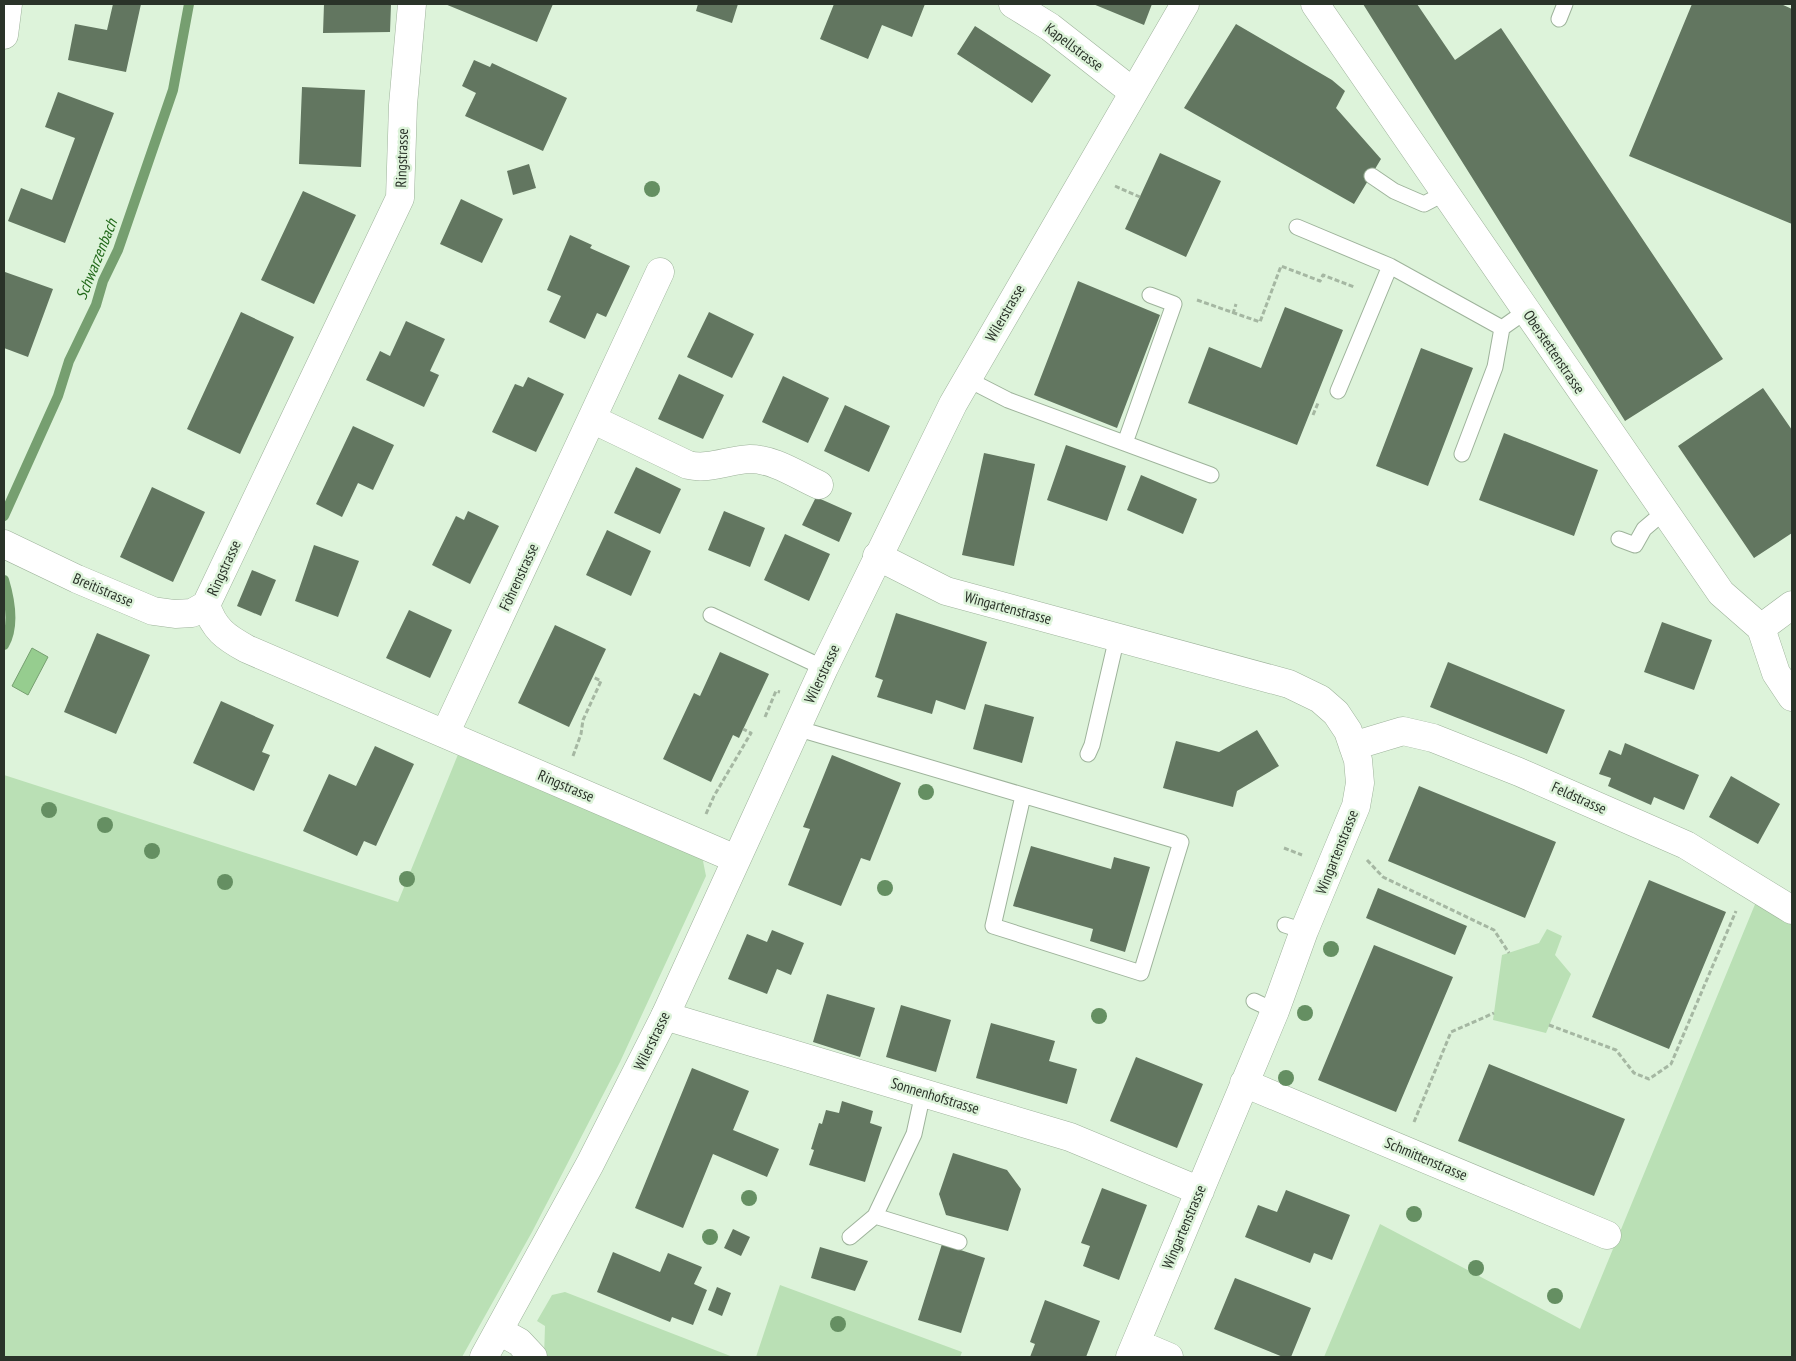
<svg xmlns="http://www.w3.org/2000/svg" width="1796" height="1361" viewBox="0 0 1796 1361" font-family="'PT Sans Narrow',sans-serif">
  <rect width="100%" height="100%" fill="#ddf3da"/>
  <path fill="#bae0b5" d="M459,752l243,104 4,20 -86,186 -88,170 -70,125h-458v-582l394,127z
    M1758,897l34,25v435h-468l56,-133 200,105z
    M1547,929l15,7 -7,19 16,19 -25,59 -53,-13 9,-65 37,-12z
    M780,1285l182,67 -2,5h-204z
    M565,1292l168,65h-189l1,-31 -8,-5 15,-26z"/>
  <path fill="#96cd8f" stroke="#769f70" d="M32,648l16,9 -20,38 -16,-9z"/>
  <g fill="none" stroke-linecap="round" stroke-linejoin="round">
    <path stroke="#769f70" stroke-width="10" d="M4,516l54,-120 11,-35 27,-56 7,-24 15,-31 55,-160 16,-86
      M4,580c6,20 11,46 0,65"/>
  </g>
  <path fill="#627660" d="M113,4h28l-15,68 -58,-12 7,-36 32,6z
    M324,4h67l-1,28 -67,1z
    M445,4h108l-16,38z
    M698,4h40l-6,19 -36,-12z
    M834,4h91l-13,33 -30,-12 -14,34 -48,-20z
    M1093,4h59l-8,21z
    M1363,4h54l38,56 46,-32 222,331 -98,62z
    M1692,4h89l11,5v215l-163,-68z
    M1236,24l96,56 13,11 -9,17 45,51 -27,45 -170,-96z
    M975,26l76,49 -19,28 -75,-49z
    M474,60l16,7 2,-4 75,35 -24,53 -78,-35 11,-23 -14,-7z
    M302,87l63,3 -4,77 -62,-3z
    M58,92l56,21 -49,130 -57,-22 13,-33 31,12 23,-62 -30,-11z
    M1160,153l61,28 -35,76 -61,-28z
    M529,164l7,24 -23,7 -6,-24z
    M303,191l53,24 -42,89 -53,-24z
    M461,199l42,20 -21,44 -42,-19z
    M570,235l22,10 -2,3 40,18 -24,51 -9,-4 -12,26 -36,-17 12,-26 -14,-6z
    M5,272l48,17 -25,68 -24,-9z
    M1078,281l82,34 -43,113 -83,-33z
    M1285,307l58,23 -46,115 -109,-42 21,-56 52,21z
    M241,312l53,25 -54,117 -53,-25z
    M709,312l45,22 -22,44 -45,-21z
    M406,321l39,18 -15,32 9,4 -15,32 -58,-27 14,-29 10,5z
    M1421,348l52,20 -45,118 -52,-20z
    M679,374l45,21 -21,44 -45,-20z
    M783,376l46,22 -21,45 -46,-21z
    M528,377l36,17 -28,58 -44,-20 23,-48 8,3z
    M1763,388l29,42v103l-38,25 -76,-112z
    M845,405l45,21 -21,46 -45,-21z
    M353,426l41,19 -21,45 -15,-7 -16,34 -26,-13z
    M1504,433l94,37 -24,66 -95,-36z
    M1066,445l60,21 -19,55 -60,-21z
    M984,453l51,11 -21,102 -52,-11z
    M636,467l45,22 -21,45 -46,-21z
    M1141,475l56,24 -14,35 -56,-24z
    M152,487l53,25 -32,70 -53,-25z
    M816,497l36,16 -13,29 -37,-17z
    M468,511l31,15 -29,58 -38,-19 24,-49 8,4z
    M724,511l41,17 -15,39 -42,-17z
    M607,530l44,21 -20,45 -45,-21z
    M785,534l45,20 -21,47 -45,-21z
    M314,545l45,16 -21,56 -43,-16z
    M252,570l24,10 -15,36 -24,-10z
    M409,610l43,20 -22,48 -44,-20z
    M896,613l91,29 -22,68 -29,-10 -4,14 -55,-17 6,-17 -8,-3z
    M1662,622l50,18 -18,50 -50,-18z
    M555,625l51,24 -37,78 -51,-24z
    M97,633l53,22 -34,79 -52,-22z
    M720,652l49,22 -30,64 -6,-3 -22,47 -48,-23 31,-66 6,3z
    M1448,662l117,48 -18,44 -117,-47z
    M221,701l53,24 -12,27 8,3 -16,36 -61,-28z
    M985,704l49,13 -12,46 -49,-14z
    M1257,730l22,36 -42,25 -4,16 -70,-19 13,-47 43,11z
    M1625,743l74,32 -15,35 -30,-13 -3,8 -43,-19 3,-8 -12,-4 10,-24 12,5z
    M375,746l39,18 -38,82 -12,-5 -7,15 -54,-25 26,-57 27,12z
    M832,755l69,28 -31,78 -9,-3 -20,48 -53,-21 22,-56 -7,-2z
    M1731,776l49,28 -22,40 -49,-27z
    M1419,786l137,56 -31,76 -137,-57z
    M1031,846l80,23 3,-12 36,10 -25,85 -35,-11 3,-12 -80,-23z
    M1649,880l77,32 -57,137 -77,-32z
    M1378,888l89,38 -12,29 -89,-37z
    M772,930l32,13 -13,32 -14,-6 -10,25 -39,-15 19,-45 20,8z
    M1374,945l79,32 -57,135 -78,-32z
    M827,994l48,14 -15,49 -47,-15z
    M901,1005l50,15 -15,52 -50,-15z
    M991,1023l64,18 -6,20 28,8 -10,35 -91,-26z
    M1136,1057l67,27 -26,64 -67,-27z
    M1489,1064l136,55 -31,77 -136,-55z
    M692,1068l57,23 -16,39 46,19 -12,28 -54,-23 -30,74 -48,-20z
    M842,1101l31,10 -3,12 12,4 -17,55 -56,-17 5,-15 -3,-1 8,-26 3,1 4,-14 13,3z
    M953,1153l54,17 14,19 -13,42 -62,-16 -7,-21z
    M1102,1188l45,17 -28,75 -36,-14 7,-20 -9,-3z
    M1286,1190l64,25 -18,45 -18,-7 -4,10 -65,-26 13,-32 19,7z
    M733,1229l17,8 -9,19 -17,-8z
    M942,1244l43,14 -24,75 -43,-13z
    M820,1247l48,14 -13,30 -44,-13z
    M613,1252l47,20 8,-19 34,14 -8,17 13,6 -14,35 -21,-8 -2,5 -73,-30z
    M1235,1278l76,30 -20,49h-8l-69,-28z
    M717,1287l14,6 -9,23 -14,-6z
    M1045,1300l55,21 -14,36h-56l5,-13 -5,-2z"/>
  <g fill="none" stroke-linecap="round" stroke-linejoin="round">
    <defs>
      <path id="lane" d="M1559,19l6,-15
        M1372,176l22,15 30,13 21,-11
        M1297,227l93,39 112,62 24,-17
        M967,379l41,21 203,75
        M1338,391l52,-125
        M1125,443l49,-139 -24,-9
        M1462,454l33,-87 7,-39
        M1619,539l16,6 9,-16 20,-17
        M711,615l113,53
        M796,728l385,114 -40,131 -148,-47 30,-130
        M1088,754l4,-9 25,-108
        M1285,925l19,6
        M1254,1001l21,10
        M875,1216l84,26
        M850,1237l25,-21 39,-82 9,-41"/>
      <path id="street" d="M412,4l-9,101 -3,93 -194,407c8,24 19,32 41,44l489,210
        M1013,4l37,23 83,65
        M4,35l4,-31
        M592,419l96,46c21,5 40,-5 62,-6 24,0 47,16 69,26
        M4,544l73,35 76,32 22,3 17,-1 14,-8
        M877,556l69,35 343,93 31,15 16,14 12,18 10,29 2,23 -4,23 -52,125 -29,80 -145,346
        M1761,628l31,-23
        M445,734l215,-462
        M1353,746l50,-15 30,7 86,34 167,73 106,65
        M665,1016l405,121 130,54
        M1244,1083l363,152
        M499,1331l20,11 14,15
        M1136,1343l33,14"/>
      <path id="secondary" d="M1315,4l406,589 40,35 15,45 16,24
        M484,1357l106,-193 75,-148 159,-348 129,-264 232,-400"/>
    </defs>
    <use href="#lane" stroke="#9eb39b" stroke-width="17"/>
    <use href="#street" stroke="#9eb39b" stroke-width="29"/>
    <use href="#secondary" stroke="#9eb39b" stroke-width="29"/>
    <path stroke="#a5b7a2" stroke-width="3" stroke-dasharray="5 2.5" stroke-linecap="butt" d="M1115,186l25,11
      M1197,300l63,22 21,-56 39,15 3,-6 31,12
      M1233,314l3,-10
      M1313,415l5,-12
      M765,717l11,-26 4,1
      M573,756l8,-22 2,-14 18,-39 -8,-4
      M706,814l8,-18 37,-63 -8,-4
      M1284,848l18,7
      M1367,860l16,17 111,53 15,23
      M1549,1025l67,25 18,23 15,6 22,-15 65,-153
      M1414,1122l37,-90 43,-19"/>
    <use href="#lane" stroke="#fff" stroke-width="15"/>
    <use href="#street" stroke="#fff" stroke-width="28"/>
    <use href="#secondary" stroke="#fff" stroke-width="28"/>
  </g>
  <g fill="#658f62">
    <circle cx="652" cy="189" r="8"/>
    <circle cx="926" cy="792" r="8"/>
    <circle cx="49" cy="810" r="8"/>
    <circle cx="105" cy="825" r="8"/>
    <circle cx="152" cy="851" r="8"/>
    <circle cx="407" cy="879" r="8"/>
    <circle cx="225" cy="882" r="8"/>
    <circle cx="885" cy="888" r="8"/>
    <circle cx="1331" cy="949" r="8"/>
    <circle cx="1305" cy="1013" r="8"/>
    <circle cx="1099" cy="1016" r="8"/>
    <circle cx="1286" cy="1078" r="8"/>
    <circle cx="749" cy="1198" r="8"/>
    <circle cx="1414" cy="1214" r="8"/>
    <circle cx="710" cy="1237" r="8"/>
    <circle cx="1476" cy="1268" r="8"/>
    <circle cx="1555" cy="1296" r="8"/>
    <circle cx="838" cy="1324" r="8"/>
  </g>
  <g text-anchor="middle" stroke-width="5" stroke-linejoin="round" paint-order="stroke">
    <g font-size="15" fill="#2a3329" stroke="#ddf3da">
      <text transform="translate(1074 47) rotate(37)" y="5">Kapellstrasse</text>
      <text transform="translate(402 158) rotate(-88)" y="5">Ringstrasse</text>
      <text transform="translate(1005 313) rotate(-60)" y="5">Wilerstrasse</text>
      <text transform="translate(1554 352) rotate(56)" y="5">Oberstettenstrasse</text>
      <text transform="translate(224 568) rotate(-65)" y="5">Ringstrasse</text>
      <text transform="translate(519 577) rotate(-65)" y="5">Föhrenstrasse</text>
      <text transform="translate(103 590) rotate(23)" y="5">Breitistrasse</text>
      <text transform="translate(1008 608) rotate(15)" y="5">Wingartenstrasse</text>
      <text transform="translate(822 674) rotate(-65)" y="5">Wilerstrasse</text>
      <text transform="translate(566 786) rotate(23)" y="5">Ringstrasse</text>
      <text transform="translate(1579 798) rotate(24)" y="5">Feldstrasse</text>
      <text transform="translate(1337 852) rotate(-68)" y="5">Wingartenstrasse</text>
      <text transform="translate(652 1041) rotate(-64)" y="5">Wilerstrasse</text>
      <text transform="translate(935 1096) rotate(17)" y="5">Sonnenhofstrasse</text>
      <text transform="translate(1426 1159) rotate(23)" y="5">Schmittenstrasse</text>
      <text transform="translate(1184 1227) rotate(-67)" y="5">Wingartenstrasse</text>
    </g>
    <g font-size="16" font-style="italic" fill="#206818" stroke="#ddf3da">
      <text transform="translate(96 259) rotate(-68)" y="6">Schwarzenbach</text>
    </g>
  </g>
  <rect width="1796" height="1361" fill="none" stroke="#2a3329" stroke-width="10"/>
</svg>
